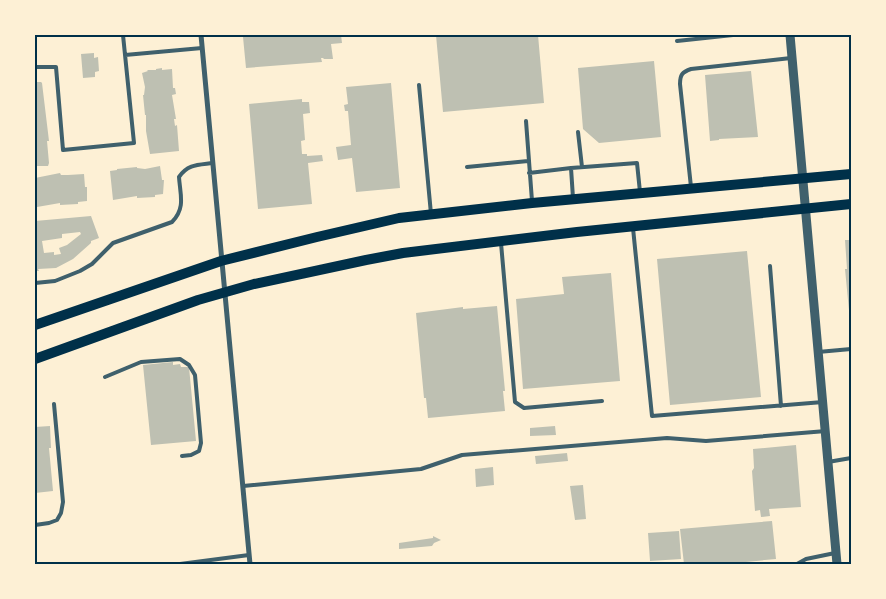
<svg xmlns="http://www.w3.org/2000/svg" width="886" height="599" viewBox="0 0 886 599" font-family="Georgia,serif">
  <rect width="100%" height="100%" fill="#fdf0d5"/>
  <path fill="#bec0b2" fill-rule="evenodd" d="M265,35h76l1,8 -11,1 2,15h-9l-1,-1h-2l1,4 -76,6 -3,-31z
    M436,35h102l6,68 -101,9z
    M94,53v5l4,-1 1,14 -4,1v5l-12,1 -2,-24z
    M654,61l7,76 -62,6 -16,-14 -5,-61z
    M162,68v2l10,-1 1,19h2l1,6 -4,1 4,24h-2l1,7 2,-1 2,26 -29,3 -4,-23v-16h-1l-2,-20h1l1,-8 -3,-14 6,-2 -1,-1h9v-1z
    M751,71l7,66 -39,2v1l-9,1 -5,-66z
    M35,82h6l1,1 7,58h-2l2,22 -1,3h-13z
    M391,83l9,105 -44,4 -4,-34 -14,2 -2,-13 15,-2 -3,-34h-3l-1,-6 4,-1 -2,-17z
    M302,99v3h7l1,11 -7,1 2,26 -4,1 1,13h5v2l15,-1 1,6 -15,2 4,41 -54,5 -9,-105z
    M160,166l2,14h2l-1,14 -8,1v2l-18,1v-2l-24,4 -3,-29 7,-1v-1l20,-2v1l8,1z
    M60,173l1,2h7l16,-1 1,13h2v14l-9,1v2l-18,1v-2l-23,4 -2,-2v-27z
    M91,216l8,22 -8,3v2l-18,16 -17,9 -18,1 1,2h-4v-50zM80,232l1,2 -14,11 -8,3 2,6 -7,1v-3l-10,1 -2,-12 20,-3v-4z
    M845,240h6v81h-1l-5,-52h2z
    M747,251l14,146 -91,8 -13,-146z
    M611,273l9,108 -97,8 -7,-90 48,-5 -2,-17z
    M497,306l8,85h-2l2,20 -77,7 -2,-20h-2l-8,-85 47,-6v2z
    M173,362v3l7,-1 1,3h8l7,74 -45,4 -8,-80z
    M50,426l1,22h-2l4,43 -18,2v-66z
    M555,426l1,9 -26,1v-8z
    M796,445l5,62 -32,2 1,7 -9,1 -1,-7 -5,1 -3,-40 2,-3 -1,-19z
    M567,453l1,8 -32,3 -1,-8z
    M493,467l1,18 -18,2 -1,-18z
    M583,485l3,34 -11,1 -5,-34z
    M772,521l4,38 -51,5h-41l-4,-35z
    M679,531l2,28 -31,2 -2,-28z
    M433,536l8,4 -7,3 -2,3 -33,3v-6l34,-5z"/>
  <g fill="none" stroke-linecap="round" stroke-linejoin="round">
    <path stroke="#3f606c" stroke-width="4" d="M677,41l56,-6
      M125,55l77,-7
      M35,67h21l7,83 71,-7 -11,-108
      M419,85l12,129
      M526,121l6,80
      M578,132l4,35
      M467,167l61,-6
      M529,173l42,-5
      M691,187l-11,-103c0,-9 2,-12 11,-15l100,-11
      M573,198l-2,-30 66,-5 3,29
      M633,228l19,188 171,-14
      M501,243l14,159 9,6 78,-7
      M770,266l11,140
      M35,283l20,-2 25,-10 12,-7 21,-21 59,-21c14,-14 8,-28 7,-45 9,-13 19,-12 34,-14
      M818,352l33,-3
      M105,377l36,-15 39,-3 9,6 6,10 6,68 -2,8 -8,4 -9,1
      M828,462l23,-4
      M243,486l178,-17 41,-14 205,-17 39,3 120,-10
      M35,525l14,-2 8,-3 4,-7 2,-11 -9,-98
      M180,564l69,-9
      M797,564l9,-5 29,-6"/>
    <path stroke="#3f606c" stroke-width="5" d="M201,35l49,529"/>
    <path stroke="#3f606c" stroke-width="9" d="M790,35l47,529"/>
    <path stroke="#003049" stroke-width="10" d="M35,325l186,-64 96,-24 82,-19 133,-15 319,-29
      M35,359l163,-59 56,-16 112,-24 37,-7 174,-21 274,-28"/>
  </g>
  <rect width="886" height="599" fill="none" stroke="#fdf0d5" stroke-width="72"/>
  <rect x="36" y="36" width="814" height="527" fill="none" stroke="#003049" stroke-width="2"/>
</svg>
